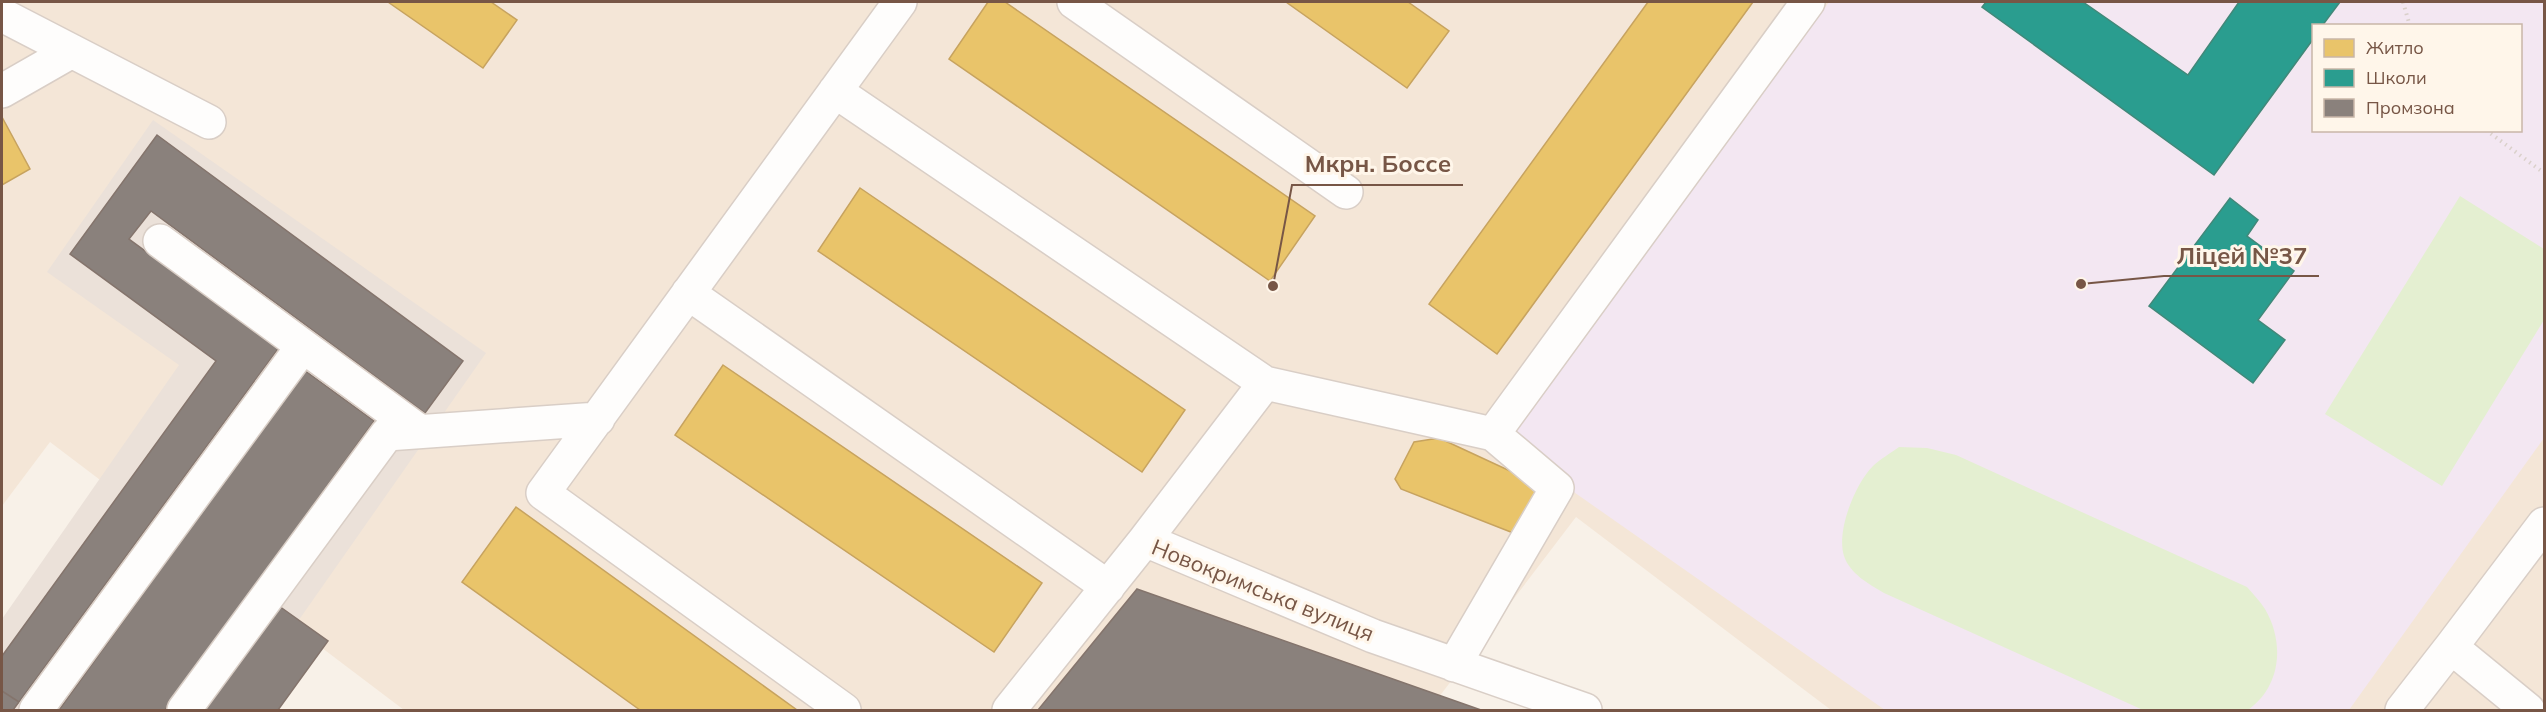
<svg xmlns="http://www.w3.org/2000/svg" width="2546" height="712" viewBox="0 0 2546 712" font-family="Mulish,sans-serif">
  <rect width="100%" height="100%" fill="#f8f1e8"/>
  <path fill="#f4e6d7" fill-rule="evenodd" d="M2,2h2542v708h-713l-255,-193 -147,193h-1025l-354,-268 -48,64zM2314,26h206v104h-206z"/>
  <path fill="#ebe1d9" d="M153,120l333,233 -246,351 8,6h-246v-91l177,-254 -132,-93z"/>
  <path fill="#f3e7f2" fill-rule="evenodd" d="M1829,2h715v436l-195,272h-464l-384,-269zM2314,26h206v104h-206z"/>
  <path fill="#e4efd1" d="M2460,196l84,53v71l-102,166 -117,-72z
    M1899,447l28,1 29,7 291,132c6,7 13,14 18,22 20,34 16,78 -17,101h-105l-259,-117c-15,-9 -34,-19 -40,-37 -8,-25 11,-72 29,-90 7,-7 18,-13 26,-19z"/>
  <path fill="#e9c46a" stroke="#c7a35f" stroke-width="1.5" d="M388,2h103l26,18 -34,48z
    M988,2h17l310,214 -45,65 -321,-222z
    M1286,2h122l41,29 -42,57z
    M1648,2h105l-256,352 -68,-50z
    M2,117l28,52 -28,16z
    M860,188l325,222 -43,62 -324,-221z
    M723,365l319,218 -48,69 -319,-217z
    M1439,438l110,51 -28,47 -120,-47 -6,-10 19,-37z
    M516,507l281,203h-157l-178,-128z"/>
  <path fill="#2a9d8f" stroke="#418879" stroke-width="1.5" d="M1986,2h97l105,73 51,-73h101l-18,24h-8v12l-100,137 -232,-168z
    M2230,198l28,22 -11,16 47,35 -36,49 27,20 -32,43 -104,-77z"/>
  <path fill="#8a817c" stroke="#84746c" stroke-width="1.5" d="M157,135l306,226 -38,52 -274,-202 -22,28 149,110 -259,353 -17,-11v-35l214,-295 -146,-107z
    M304,370l70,51 -209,289h-106z
    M1137,589l344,121h-443z
    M279,606l49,35 -50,69h-73z
    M2,691l17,11 -6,8h-11z"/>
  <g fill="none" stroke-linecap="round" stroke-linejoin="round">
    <defs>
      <path id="minor" d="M1074,2l272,190
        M2,15l207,107
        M2,91l70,-40
        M835,91l430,292 -120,157
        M160,241l143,105
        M688,293l420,294
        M1265,383l228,51 315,-432
        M2451,647l93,-123
        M1454,665l103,-177 -64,-54
        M36,710l267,-364 116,85
        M184,710l203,-276 211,-15
        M844,710l-301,-217 357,-491
        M1009,710l136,-170 228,96 212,74
        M2402,710l49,-63 77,63"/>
    </defs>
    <use href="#minor" stroke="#d9cec6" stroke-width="36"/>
    <path stroke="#dad0cb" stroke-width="4" stroke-dasharray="1.5 4.5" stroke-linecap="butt" d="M2403,2l7,24
      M2486,130l58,43"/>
    <use href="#minor" stroke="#fefdfc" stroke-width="33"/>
  </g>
  <g text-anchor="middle" stroke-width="6" stroke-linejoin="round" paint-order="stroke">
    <g font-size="22" fill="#775646" stroke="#fff6ea">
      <text transform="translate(1263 590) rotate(22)" y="8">Новокримська вулиця</text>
    </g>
  </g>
  <path fill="none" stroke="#775646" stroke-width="2" d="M1273 286L1292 185H1463M2081 284L2164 276H2319"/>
  <g fill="#775646" stroke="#fff6ea" stroke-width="2">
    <circle cx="1273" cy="286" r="6"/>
    <circle cx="2081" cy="284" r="6"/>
  </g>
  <g font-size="24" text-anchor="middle" font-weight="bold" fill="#775646" stroke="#fff6ea" stroke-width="6" stroke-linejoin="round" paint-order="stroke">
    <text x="1378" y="172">Мкрн. Боссе</text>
    <text x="2242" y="264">Ліцей №37</text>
  </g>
  <rect width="2546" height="712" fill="none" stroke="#775646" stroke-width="6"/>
  <rect x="2312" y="24" width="210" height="108" fill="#fff6ea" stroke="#c9b6a8" stroke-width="1.5"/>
  <rect x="2324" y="39" width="30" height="18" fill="#e9c46a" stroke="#c9b6a8" stroke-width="1.5"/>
  <text x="2366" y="54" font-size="18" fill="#775646">Житло</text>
  <rect x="2324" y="69" width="30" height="18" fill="#2a9d8f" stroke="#c9b6a8" stroke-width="1.5"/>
  <text x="2366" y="84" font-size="18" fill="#775646">Школи</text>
  <rect x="2324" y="99" width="30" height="18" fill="#8a817c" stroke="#c9b6a8" stroke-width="1.5"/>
  <text x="2366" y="114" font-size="18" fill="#775646">Промзона</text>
</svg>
